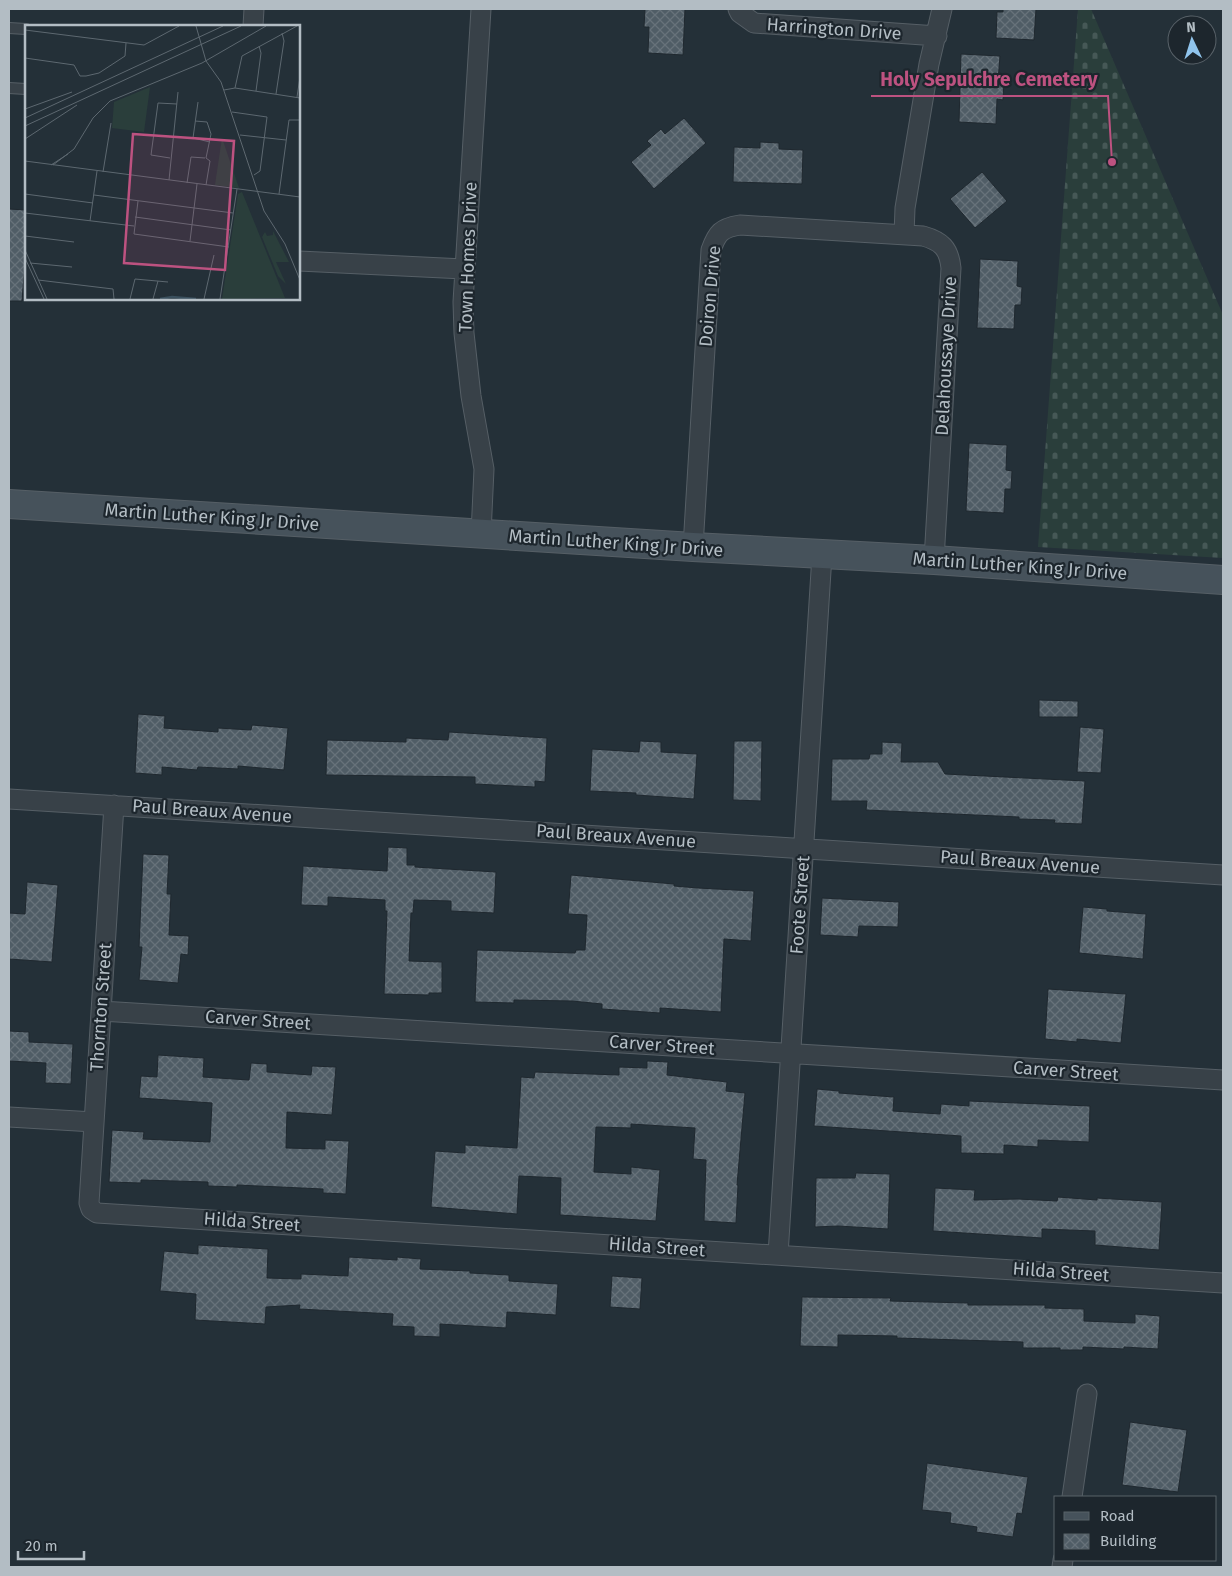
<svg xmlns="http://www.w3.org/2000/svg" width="1232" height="1576" viewBox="0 0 1232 1576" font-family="'Fira Sans',sans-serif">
  <defs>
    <pattern id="cemetery-stones" width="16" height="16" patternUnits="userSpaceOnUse" patternTransform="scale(1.25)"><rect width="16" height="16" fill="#2a3e3b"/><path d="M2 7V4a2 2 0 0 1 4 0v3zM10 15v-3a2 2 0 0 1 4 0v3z" fill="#465856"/></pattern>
    <pattern id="building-cross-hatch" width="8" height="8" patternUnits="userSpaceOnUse" patternTransform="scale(1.25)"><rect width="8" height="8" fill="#505d66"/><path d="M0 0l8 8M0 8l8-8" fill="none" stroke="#67727a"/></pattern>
  </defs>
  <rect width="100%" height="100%" fill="#243038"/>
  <path fill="url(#cemetery-stones)" d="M1078,9h13l132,306v243l-185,-11z"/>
  <path fill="url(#building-cross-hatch)" stroke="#1f282f" d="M645,9h40l-2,46 -35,-2 1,-26h-5z
    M1003,9h33l-2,31 -38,-2 1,-26h6z
    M961,54l39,2 -2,25h6l-1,19 -6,-1 -1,25 -37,-2z
    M684,118l22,25 -52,46 -23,-27 20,-17 -4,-4 14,-12 4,5z
    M760,142l19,1v6l24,1 -1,34 -69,-2 1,-35 26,1z
    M982,172l25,29 -32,27 -25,-29z
    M9,209l17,1v41l-4,50h-13z
    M980,259l38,2 -1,25 5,1 -1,18h-6l-1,24 -37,-1z
    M969,443l38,2 -1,25 6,1 -1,18h-6l-1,24 -38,-2z
    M1039,700l39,1v16h-39z
    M138,714l27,2 -1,12 54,4v-4l33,2 1,-5 36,3 -4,42 -46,-4v3l-40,-2 -1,3 -35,-3v8l-27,-2z
    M1080,727l24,2 -3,44 -24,-1z
    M449,732l98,6 -2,44 -10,-1v6l-60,-3v-7l-149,-2 1,-35 79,2v-4l42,2z
    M640,741l21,1v10l36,2 -3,45 -58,-4v-2l-46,-2 2,-42 47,3z
    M734,741h28l-1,60 -28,-1z
    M882,742l20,1 -1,19h37l7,12 140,7 -3,43 -28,-1 1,-3 -36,-1v-2l-153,-7 1,-9h-36l1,-42h37l1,-5h12z
    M388,847l19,1v17h8v2l81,5 -2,41 -43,-2v-10l-37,-1 -1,13h-2l-2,48 33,1v31h-13v2l-45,-1 3,-83h-2v-11l-57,-3v9l-27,-1 2,-39 84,5z
    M143,854l26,1 -2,39h4l-2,41 20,1 -1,19 -7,-1 -3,29 -39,-3 3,-33h-3z
    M571,875l103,9v2l24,2 56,3 -3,50 -27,-2 -3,73 -61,-4v5l-58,-4v-5l-30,-3 -58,-1v3l-39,-1 2,-52 98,3 1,-3h9l2,-35 -19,-1z
    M27,882l31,3 -6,77 -43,-3v-46l16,1z
    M822,898l77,4 -1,25 -39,-1 -1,11 -38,-2z
    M1083,907l24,2v2l39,3 -3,45 -64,-6z
    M1048,989l78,5 -5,49 -44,-4v3l-32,-3z
    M9,1031l20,1v10l44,2 -2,40 -26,-1 1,-20 -37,-2z
    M158,1055l46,3 -1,19 46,3 2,-17 16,1v8l44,3 1,-9 24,1 -4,48 -45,-3 -1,36 39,1v-9l24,1 -3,53 -23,-1v-4l-86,-4v2l-29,-1v-4l-67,-2v3l-32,-1 3,-52 32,2 -1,7 67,3 2,-39 -73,-5 2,-22 16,1z
    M647,1061l21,1 -1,13 60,7 -1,9 19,2 -8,92h1l-2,38 -32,-2 2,-61 -13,-1 2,-31 -64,-4v4l-35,-1 -2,45 37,2v-7l29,3 -4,51 -96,-6 1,-37 -42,-2 -2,38 -86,-7 4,-56 30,2v-8l52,3 4,-71 13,1 1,-6 84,3v-8l28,1z
    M817,1089l22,2v2l55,4 -1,14 47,3 1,-10 28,2v-5l121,5 -1,36 -51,-2v7l-34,-2v9l-43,-1v-17l-147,-10z
    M856,1173l34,1 -2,55 -50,-3 -23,1 1,-49h39z
    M935,1188l40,2 -1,10 44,-1 39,2 1,-4 39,3v-2l65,4 -3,48 -64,-5v-14l-53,-2v9l-109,-7z
    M198,1245l70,4 -1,29 34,1v-5l47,2 1,-19 48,3v-3l24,2 -1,10 50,2v2l39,2v6l49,3 -2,31 -49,-3 -1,16 -66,-4v13l-26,-1v-9l-22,-1 1,-12 -94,-5 1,-4 -34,2 -1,17 -70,-4 1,-26 -36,-3 4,-40 34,3z
    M612,1276l30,2 -2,31 -30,-2z
    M802,1297l89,1 -1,3 78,2v2h77v3l39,1v12l51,2v-9l25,2 -2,33 -34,-2v2l-41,-2v3h-23v-2h-37v-6l-126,-4v-2l-59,-1v12l-38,-1z
    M1130,1422l57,8 -9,62 -56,-7z
    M927,1463l101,14 -6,37 -5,-1 -4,24 -37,-5 1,-5 -27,-4 1,-10 -29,-3z"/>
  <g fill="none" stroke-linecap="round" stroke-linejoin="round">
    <defs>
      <path id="lane" d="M9,28l17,1
        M9,88l17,1"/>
      <path id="street" d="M738,9l2,4 14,10 183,13
        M253,26l1,-17
        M904,235l1,-27 24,-144 13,-55
        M299,261l165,8
        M481,534l3,-65 -13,-73 -7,-63 -1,-31 18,-293
        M693,547l18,-297c6,-17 10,-22 29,-25l183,11c18,5 26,12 28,32l-17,292
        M9,799l1214,76
        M114,805l-25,398 2,6 6,4 1126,70
        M101,1011l1122,69
        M9,1117l85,5
        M778,1255l44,-700
        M1072,1497l15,-103
        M1062,1567l1,-7"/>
      <path id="secondary" d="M9,504l684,43 241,13 289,20"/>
    </defs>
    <use href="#lane" stroke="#565f66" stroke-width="12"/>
    <use href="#street" stroke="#565f66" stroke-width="21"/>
    <use href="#secondary" stroke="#565f66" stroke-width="30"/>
    <use href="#lane" stroke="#384148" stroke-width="10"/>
    <use href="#street" stroke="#384148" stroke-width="19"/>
    <use href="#secondary" stroke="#46525b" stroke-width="28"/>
  </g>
  <g text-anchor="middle" stroke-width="4.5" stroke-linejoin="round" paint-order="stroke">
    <g font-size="18" fill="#b3bdc4" stroke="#1d262d">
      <text transform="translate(834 29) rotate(4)" y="6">Harrington Drive</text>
      <text transform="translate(468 257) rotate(-88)" y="6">Town Homes Drive</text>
      <text transform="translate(710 296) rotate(-85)" y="6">Doiron Drive</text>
      <text transform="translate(946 356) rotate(-87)" y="6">Delahoussaye Drive</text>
      <text transform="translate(212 517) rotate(4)" y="6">Martin Luther King Jr Drive</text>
      <text transform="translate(616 543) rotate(4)" y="6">Martin Luther King Jr Drive</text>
      <text transform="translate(1020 566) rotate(4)" y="6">Martin Luther King Jr Drive</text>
      <text transform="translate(212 811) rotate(4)" y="6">Paul Breaux Avenue</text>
      <text transform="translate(616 836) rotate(4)" y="6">Paul Breaux Avenue</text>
      <text transform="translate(1020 862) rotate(4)" y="6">Paul Breaux Avenue</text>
      <text transform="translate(800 905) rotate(-86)" y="6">Foote Street</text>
      <text transform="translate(101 1007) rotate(-86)" y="6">Thornton Street</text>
      <text transform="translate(258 1020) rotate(4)" y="6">Carver Street</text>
      <text transform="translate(662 1045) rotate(4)" y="6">Carver Street</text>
      <text transform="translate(1066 1071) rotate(4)" y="6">Carver Street</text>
      <text transform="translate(252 1222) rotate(4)" y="6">Hilda Street</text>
      <text transform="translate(657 1247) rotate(4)" y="6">Hilda Street</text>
      <text transform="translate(1061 1272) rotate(4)" y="6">Hilda Street</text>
    </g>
  </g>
  <g transform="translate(25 25)">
    <rect width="275" height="275" fill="#243038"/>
    <path d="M125,62l-6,45 -32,-4 2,-26zM217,167l43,106 -63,1 16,-105z" fill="#2a3e3b"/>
    <path d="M248,206l16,31h-13l10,22 -8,-8 -16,-39 3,-5 2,4 6,-1z" fill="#2a3e3b"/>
    <path d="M197,113l17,50 -24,-3z" fill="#2a3e3b"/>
    <path fill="none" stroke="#3a4f5d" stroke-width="2.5" d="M135,274l12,-2 24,2"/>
    <path fill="none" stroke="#5d6870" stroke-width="1" d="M171,1l10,35 15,21 43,129 21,33 15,36M0,5l119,15 35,-19M0,33l49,7 6,11h6l13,-3 26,-17 1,-13M210,63l7,-32 55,-30M199,65l11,-2 65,10M231,66l5,-38 -2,-7M251,69l8,-53 -2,-8M272,72l3,-20M173,77l-5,36 17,4M0,84l47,-17M207,87l35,5 -7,54 -6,4M0,93l198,-92M170,96l12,1 4,12 -5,24 4,3 -4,24M0,101l216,-100M215,110l46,5M0,114l52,-34M145,133l-19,-3 7,-52 19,1M0,136l275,36M26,140l17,-11M28,140l21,-16 19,-31 17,-17 92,-38 64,-37M78,147l8,-49M144,155l9,-88M162,158l4,-26 14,1M0,169l68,9M254,169l10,-74h11M69,170l139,18M113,176l-4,33 95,13M0,188l109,13M110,192l96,13M65,196l7,-50M0,211l49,6M165,216l7,-57M0,225l22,49M0,233l19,41M5,238l42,4M13,255l75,9 1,10M105,274l5,-20 33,3M128,274l5,-18M179,274l10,-44M195,274l17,-110"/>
    <path fill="#bd5280" fill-opacity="0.15" stroke="#bd5280" stroke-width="2.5" d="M108,109l101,7 -9,129 -101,-7z"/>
    <rect width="275" height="275" fill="none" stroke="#b3bdc4" stroke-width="2.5"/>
  </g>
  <path fill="none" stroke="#bd5280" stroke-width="2" d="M1112 162L1108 96H871"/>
  <circle fill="#bd5280" stroke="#1d262d" stroke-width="2" cx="1112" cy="162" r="5"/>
  <g font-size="19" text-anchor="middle" font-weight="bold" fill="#bd5280" stroke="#1d262d" stroke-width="4.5" stroke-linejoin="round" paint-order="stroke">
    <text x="989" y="86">Holy Sepulchre Cemetery</text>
  </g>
  <rect width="1232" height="1576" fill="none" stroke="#b3bdc4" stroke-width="20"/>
  <rect x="1054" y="1496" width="162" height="65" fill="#1d262d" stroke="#596269"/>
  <rect x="1064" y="1512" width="25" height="8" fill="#46525b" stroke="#596269"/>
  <text x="1100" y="1521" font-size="15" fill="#b3bdc4">Road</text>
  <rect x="1064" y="1534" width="25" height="15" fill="url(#building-cross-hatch)" stroke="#596269"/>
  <text x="1100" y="1546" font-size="15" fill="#b3bdc4">Building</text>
  <g transform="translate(1192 40) rotate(356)"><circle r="24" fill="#1d262d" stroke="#596269"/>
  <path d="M0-4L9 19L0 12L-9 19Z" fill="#90c4ec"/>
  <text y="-8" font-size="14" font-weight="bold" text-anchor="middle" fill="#b3bdc4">N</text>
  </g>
  <path d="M18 1551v8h66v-8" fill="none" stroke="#b3bdc4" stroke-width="2.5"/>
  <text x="25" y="1551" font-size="15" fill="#b3bdc4" stroke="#1d262d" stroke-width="4" paint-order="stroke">20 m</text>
</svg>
